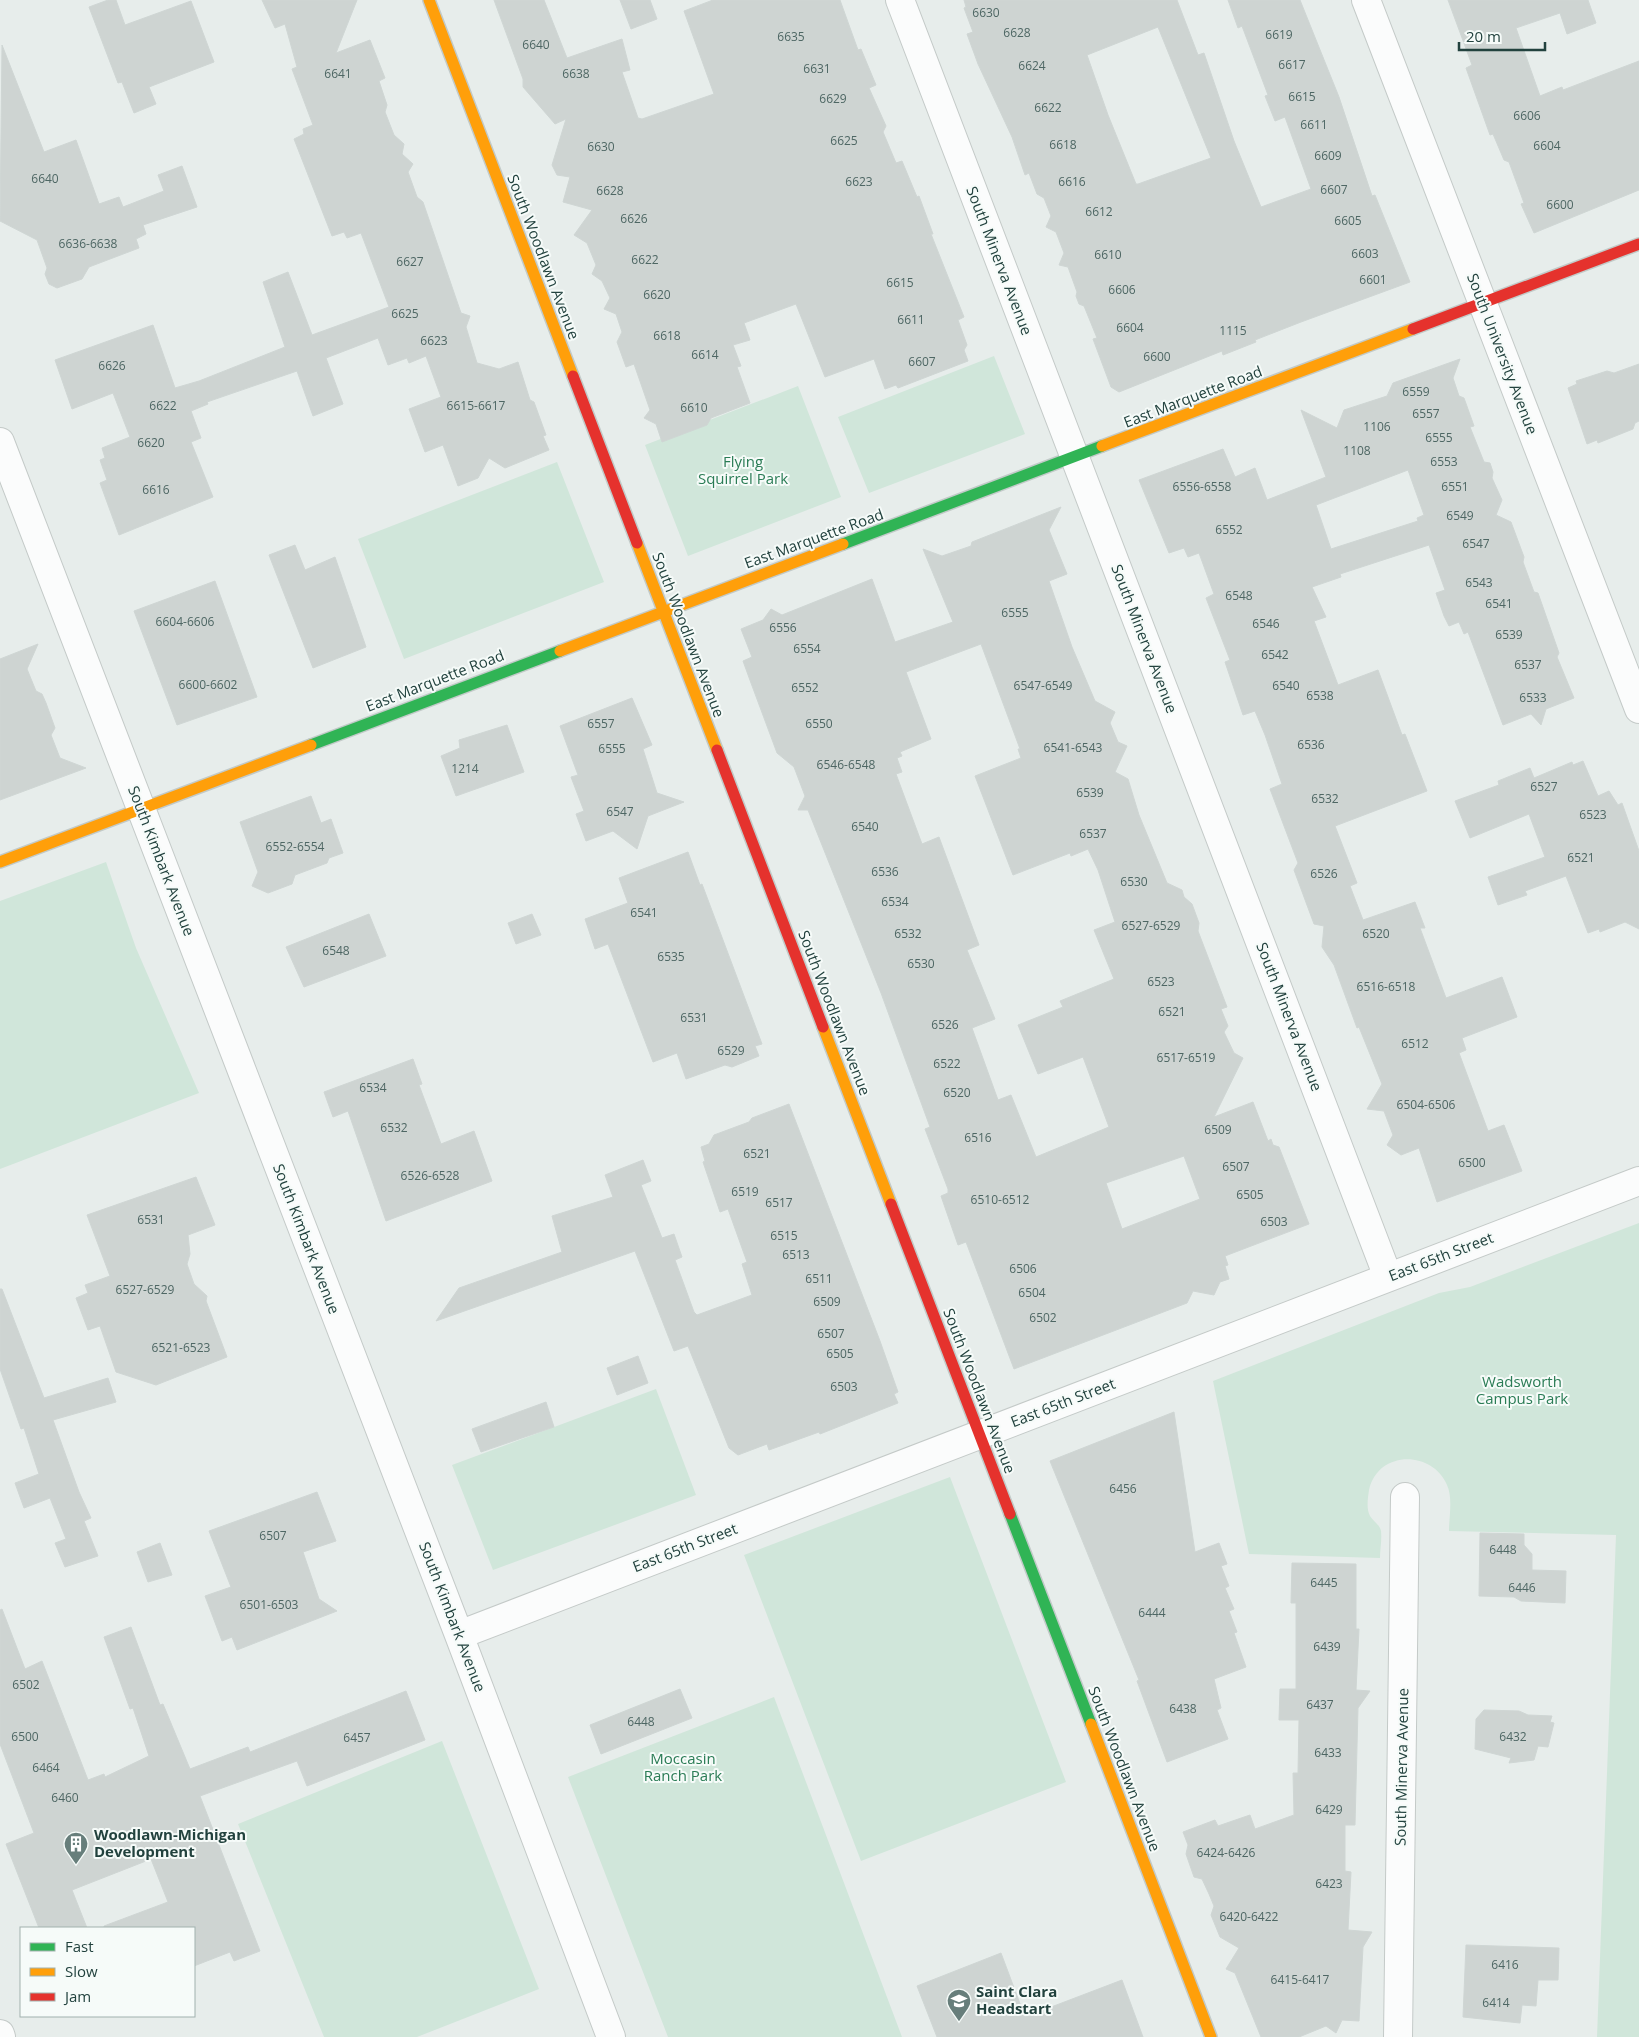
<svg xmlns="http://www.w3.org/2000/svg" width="1639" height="2037" viewBox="0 0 1639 2037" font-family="'Open Sans',sans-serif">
  <rect width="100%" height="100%" fill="#e7edeb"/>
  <path fill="#d0e6da" d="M994,356l31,78 -156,59 -31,-76z
    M798,386l43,111 -153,59 -43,-111z
    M557,462l47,120 -200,77 -46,-120z
    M106,862l30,86 63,145 -199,76v-268z
    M1639,1223v814h-42l19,-502 -167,-4c0,-14 4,-33 -2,-46 -15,-35 -69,-35 -78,5 -1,7 -3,19 1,26 3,5 10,9 11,15 1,9 -1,18 -1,27l-131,-4 -36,-173 226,-88 31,-6z
    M656,1389l40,106 -203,75 -41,-105z
    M950,1477l116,305 -205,79 -117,-306z
    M774,1697l128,340h-234l-100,-260z
    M442,1741l97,248 -122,48h-93l-86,-213z"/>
  <path fill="#ced4d2" stroke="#cfd6d4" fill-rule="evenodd" d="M108,0h8l9,25 66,-24 23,61 -65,25 7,17 -22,9 -12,-31 -4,1 -29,-76z
    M262,0h95l-21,53 34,-13 15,38 -6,3 8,24 -2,7 9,23 10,9 -2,10 11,10 -5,8 9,25 6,5 38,111 9,3 -4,11 11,36 22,6 19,-7 12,38 4,2 12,33 -3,1 6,14 -44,18 -16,-10 -11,20 -20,8 -15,-41 -18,7 -16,-43 32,-12 -15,-41 -17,7 -2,-5 -19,7 -10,-27 -52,20 17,46 -30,12 -16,-45 -90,31 1,2 -17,7 10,27 -10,4 22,55 -94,38 -19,-52 7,-3 -7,-20 5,-2 -3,-10 28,-11 -17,-44 -41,16 -17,-49 98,-35 22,63 24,-7 86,-34 -22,-65 25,-10 24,63 77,-28 -28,-74 -14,5 -3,-6 -12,4 -38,-97 10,-5 -1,-5 10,-4 -21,-56 5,-2 -12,-43 -10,4z
    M494,0h50l23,58 55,-19 8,31 -8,2 16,46 4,1 72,-25 -30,-83 29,-11h127l18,50 3,-1 15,36 -7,3 17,38 -3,6 13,31 6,-2 15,36 2,-1 14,38h-2l33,83 -6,3 9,25 -3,5 4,11 -70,27 -2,-3 -11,4 -11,-30 -49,18 -29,-73 -52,19 6,17 -17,5 8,21 -4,1 13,36 -39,15 -4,7 -45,17 -6,-18 -12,-6 6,-8 -16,-46 -8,3 -9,-25 5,-10 -6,-18 -12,-5 6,-11 -8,-17 -10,-7 4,-9 -9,-22 -13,-8 18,-25 -29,-8 7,-25 -13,-2 -5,-10 14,-46 -11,5 -32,-37v-8z
    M620,0h30l7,19 -26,10z
    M964,0h213l21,55 6,-2 30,88 27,66 50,-18 -26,-72 -10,4 -10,-25 3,-1 -26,-69 -4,2 -10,-28h72l39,97 33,99 3,-1 35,87 -109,40 -46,18 1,2 -33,13 -1,-4 -103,41 -8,-5 -18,-48 4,-1 -13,-32 -5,-2 -3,-8 1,-4 -9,-25 -9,-2 5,-12 -8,-21 -10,-5 5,-11 -7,-18 -7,-4 -8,-21 -4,2 -13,-38 -34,-73 -11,-30 6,-2 -9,-24 2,-1zM1158,27l53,131 -73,26h-2l-28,-69 -21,-60z
    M1448,0h140l8,23 -29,11 -7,-21 -44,15 24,68 22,-9 1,3 76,-29v129l-105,43 -13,-29 3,-1 -15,-41 -5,-2 -11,-26 -3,1 -24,-67 6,-3z
    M2,45l42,107 32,-12 23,64 20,-7 4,10 41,-16 -6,-16 24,-9 15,41 -54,18 3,9 -10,5 3,9 -50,19 -7,12 -25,9 -8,-4 -4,-10 2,-6 -10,-28 -37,-19z
    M1460,359l-7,19 6,18 5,2 10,28 -4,1 14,35 6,1 3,9 -1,6 10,22 -6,15 15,7 13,35 -1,5 11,30 4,1 21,60 -2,4 17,41 -28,11 -5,16 -10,-11 -28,11 -35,-93 -4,2 -5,-12 -10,4 -5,-10 -8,-23 9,-3 -16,-45 -89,29 1,3 -29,10 14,30 -12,4 24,64 40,-15 24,65 3,-1 22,57 -92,35 22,57 -7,3 13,34 52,-18 10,26h-5l26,70 56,-21 15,40 -55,21 4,12 -7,3 29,78 16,-6 18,46 -85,31 -18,-54 -18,7 -14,-10 6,-10 -9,-24 -17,-2 15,-25 -23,-57 -2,1 -23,-63 -12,-18 2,-21 -10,-2 -20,-54 4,-7 -28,-74 12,-5 -17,-49 -10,-24 -12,4 -18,-53 5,-2 -24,-62 8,-4 -15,-41 -11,4 -4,-9 -15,5 -30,-73 84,-31 12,28 20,-9 12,32 59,-23 -25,-67 36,18 7,-18 43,-14 6,-13zM1408,470l16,45 -7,3 1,3 -87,28 -15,-44z
    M1639,364v57l-4,2 -2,6 -35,14 -1,-3 -10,4 -19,-56 9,-4 -1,-3 31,-10 7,2z
    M1061,507l-12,23 18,44 -18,7 23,66 23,54 20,11 -5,11 8,19 9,4 -12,26 13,7 11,36 28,68 15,7 2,7 8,7 7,19 -1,8 29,76 -6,2 7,17 -4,6 10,21 9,5 -29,59 39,-15 15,39 3,-2 2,6 6,2 30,77 -84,32 3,9 -3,1 4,13 -9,3 -6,13 -21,-4 -6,12 -173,66 -48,-127 -8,3 -17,-49 7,-3v-4l-23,-60 5,-2 -49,-134 -73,-183h-10l7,-14 -11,-29 -17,-14 -26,-70 -8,-22 9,-4 -11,-28 22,-9 8,-11 11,6 90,-36 23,63 58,-20 -30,-73 19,7 29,-10 1,-4zM981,644l39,105h-2l3,9 -46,18 38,99 57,-22 1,3 17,-7 10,21 17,52 -21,8 20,49 -54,22 3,6 -45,18 20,49 45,-17 26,70 -73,30 -25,-62 -13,5 -26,-72 23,-9 -28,-69 12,-5 -40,-108 -17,7 -26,-70 6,-2 -5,-14 5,-2 -2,-4 31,-13 -25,-67zM1184,1156l16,43 -78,30 -16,-46z
    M295,545l10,25 30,-13 31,90 -53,21 -44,-113z
    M215,581l42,116 -80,28 -43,-114z
    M38,644l-11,25 9,22 6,3 4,9 9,25 -4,7 9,23 26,10 -86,32v-141z
    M632,698l20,47 -9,4 14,44 27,9 -36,14 -11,33 -24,-18 -27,10 -10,-27 8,-3 -13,-34 7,-2 -18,-49z
    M507,725l17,47 -68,24 -15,-40 19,-8 -1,-8z
    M1583,761l15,35 11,-5 9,14 4,-2 17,48v78l-14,-7 -25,10 -1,-3 -11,4 -22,-57 -41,15 2,4 -29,10 -10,-28 57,-20 -16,-43 -59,24 -15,-37 44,-16 -1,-4 32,-13 4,10 38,-16 1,3z
    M311,796l10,27 10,-4 12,34 -14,5 -2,5 -32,12 -3,9 -24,9 -16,-7 6,-14 -18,-50z
    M688,852l12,33 2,-1 60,160 -7,2 4,10 -27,11 -7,-2 -39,14 -9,-26 -24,9 -45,-118 -13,5 -10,-30 43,-16 -9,-25z
    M369,914l17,42 -82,31 -18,-40z
    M532,914l9,21 -25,9 -8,-21z
    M413,1059l9,25 -3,1 22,59 33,-13 18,50 -106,40 -38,-110 -15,6 -9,-25z
    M789,1104l91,237 18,51 -4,2 4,9 -78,31 -1,-2 -50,18 -2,-6 -29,11 -9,-7 -41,-102 -14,5 -39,-100 -199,70 23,-33 103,-36 -10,-36 61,-19 -8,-22 38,-15 8,21 -10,4 21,53 12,-4 8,23 -7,3 19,52 3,3 55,-20 -10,-31 5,-2 -19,-53 -8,3 -17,-50 2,-1 -4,-14 8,-3 5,-9 35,-13 3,-4z
    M196,1177l19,48 -27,10 2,19 -3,10 7,20 13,12 -1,5 21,56 -71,28 -40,-13 -16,-46 -12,4 -12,-32 12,-5 -3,-8 25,-9 -23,-61z
    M0,1289h2l42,109 64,-20 8,24 -63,18 26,72 12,26 -7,3 14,35 -33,11 -10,-24 11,-4 -16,-41 -26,10 -9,-25 24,-9 -15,-46 -3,1 -21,-60z
    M638,1356l10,27 -31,12 -10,-27z
    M546,1402l8,25 -73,25 -9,-23z
    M1174,1412l21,140 24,-9 8,21 -6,2 8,20 -4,2 9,21 -5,2 8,21 -3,1 12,34 -32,12 7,29 -4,2 11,29 -61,23 -30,-81 2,-1 -89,-219z
    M317,1492l19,49 -33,11 16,47 18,12 -100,39 -5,-13 -10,4 -17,-45 26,-9 -22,-56z
    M1480,1533l44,1v11l8,9v16l34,1 -1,32 -44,-2 -7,-4 -35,-1z
    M160,1543l12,32 -24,7 -11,-30z
    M1292,1563l64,1v65h3l-3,61 14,1 -12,17 -3,117h-10v46l6,1 -3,58 24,2 -9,15 -4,74 -17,-1 -6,13 -10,-7 -27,11h-38l-26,-64 -9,-4 13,-21 -19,-11 -9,-22 3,-9 -5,-12 -7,-15 -8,-2 -8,-23 2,-9 -5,-13 32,-12 3,6 32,-11 5,14 39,-14 -1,-42h5l1,-53h-20l1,-31h16v-86h-5z
    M2,1609l23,60 17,-8 46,119 16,-6 1,3 44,-21 -16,-48 -3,1 -26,-72 27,-10 29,78 3,-1 27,65 58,-22 2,5 156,-61 19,49 -118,46 -10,-25 -97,35 60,155 -26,10 -4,-9 -36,14v-38h-90v-2l64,-24 -17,-43 -79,31 15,38h-48l-33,-84 28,-11 -34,-89v-134z
    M680,1689l12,29 -91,36 -11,-29z
    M1484,1710l35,1 9,4 24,1 -2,6 4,1 -6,24 -10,-1 -4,14 -25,3 2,-5 -36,-9 1,-30z
    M1466,1945l93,3 -1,32h-20l-2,26 -14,-1 -2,18 -57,-6z
    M1001,1953l24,64 97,-37 21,57h-206l-20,-51z"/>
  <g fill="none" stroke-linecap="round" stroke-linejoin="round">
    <defs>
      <path id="street" d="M900,0l488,1277
        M1366,0l273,709
        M0,442l459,1193 152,402
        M459,1635l1180,-454
        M0,2034l1,3
        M1398,2037l7,-540"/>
      <path id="fast" d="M843,544l259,-98
        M311,745l249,-94
        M1010,1514l81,210"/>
      <path id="slow" d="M429,0l144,376
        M1102,446l311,-117
        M637,543l80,207
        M560,651l283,-107
        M0,862l311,-117
        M823,1027l68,177
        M1091,1724l120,313"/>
      <path id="jam" d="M1413,329l226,-85
        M573,376l64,167
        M717,750l106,277
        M891,1204l119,310"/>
    </defs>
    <use href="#street" stroke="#c4cac8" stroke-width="30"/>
    <use href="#fast" stroke="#c2cac8" stroke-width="14"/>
    <use href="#slow" stroke="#c2cac8" stroke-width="14"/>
    <use href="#jam" stroke="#c2cac8" stroke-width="14"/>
    <use href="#street" stroke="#fbfcfc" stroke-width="28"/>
    <use href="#fast" stroke="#30b455" stroke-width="11"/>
    <use href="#slow" stroke="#ff9f0a" stroke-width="11"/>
    <use href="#jam" stroke="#e5322d" stroke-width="11"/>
  </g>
  <defs>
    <symbol id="building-pin" viewBox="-11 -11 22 30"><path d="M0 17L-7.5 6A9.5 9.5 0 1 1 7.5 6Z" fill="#677e7b" stroke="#f6fbf9"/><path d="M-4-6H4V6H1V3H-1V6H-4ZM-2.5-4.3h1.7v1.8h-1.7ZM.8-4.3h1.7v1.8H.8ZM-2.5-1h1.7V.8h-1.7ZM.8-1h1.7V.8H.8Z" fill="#fff"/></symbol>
    <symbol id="school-pin" viewBox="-11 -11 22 30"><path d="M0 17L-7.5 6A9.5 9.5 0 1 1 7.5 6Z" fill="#677e7b" stroke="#f6fbf9"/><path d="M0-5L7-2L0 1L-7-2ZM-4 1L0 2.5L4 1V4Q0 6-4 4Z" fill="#fff"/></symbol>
  </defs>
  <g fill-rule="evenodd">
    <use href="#building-pin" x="62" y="1830" width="28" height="38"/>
    <use href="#school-pin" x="945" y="1987" width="28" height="38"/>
  </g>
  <g text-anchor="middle" stroke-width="4" stroke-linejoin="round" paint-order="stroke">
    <g font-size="12" fill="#4e6764">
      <text x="986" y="17">6630</text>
      <text x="1017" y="37">6628</text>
      <text x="1279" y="39">6619</text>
      <text x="791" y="41">6635</text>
      <text x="536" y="49">6640</text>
      <text x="1292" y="69">6617</text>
      <text x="1032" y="70">6624</text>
      <text x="817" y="73">6631</text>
      <text x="338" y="78">6641</text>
      <text x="576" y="78">6638</text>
      <text x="1302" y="101">6615</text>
      <text x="833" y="103">6629</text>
      <text x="1048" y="112">6622</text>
      <text x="1527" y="120">6606</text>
      <text x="1314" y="129">6611</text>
      <text x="844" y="145">6625</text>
      <text x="1063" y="149">6618</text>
      <text x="1547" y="150">6604</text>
      <text x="601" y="151">6630</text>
      <text x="1328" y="160">6609</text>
      <text x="45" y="183">6640</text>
      <text x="859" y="186">6623</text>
      <text x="1072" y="186">6616</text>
      <text x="1334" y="194">6607</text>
      <text x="610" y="195">6628</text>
      <text x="1560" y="209">6600</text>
      <text x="1099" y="216">6612</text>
      <text x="634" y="223">6626</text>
      <text x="1348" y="225">6605</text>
      <text x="88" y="248">6636-6638</text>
      <text x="1365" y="258">6603</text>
      <text x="1108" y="259">6610</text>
      <text x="645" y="264">6622</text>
      <text x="410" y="266">6627</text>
      <text x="1373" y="284">6601</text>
      <text x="900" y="287">6615</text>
      <text x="1122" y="294">6606</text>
      <text x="657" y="299">6620</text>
      <text x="405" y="318">6625</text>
      <text x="911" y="324">6611</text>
      <text x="1130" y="332">6604</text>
      <text x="1233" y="335">1115</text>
      <text x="667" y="340">6618</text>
      <text x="434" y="345">6623</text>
      <text x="705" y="359">6614</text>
      <text x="1157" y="361">6600</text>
      <text x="922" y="366">6607</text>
      <text x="112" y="370">6626</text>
      <text x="1416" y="396">6559</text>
      <text x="163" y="410">6622</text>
      <text x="476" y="410">6615-6617</text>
      <text x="694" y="412">6610</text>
      <text x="1426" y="418">6557</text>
      <text x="1377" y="431">1106</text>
      <text x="1439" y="442">6555</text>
      <text x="151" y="447">6620</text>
      <text x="1357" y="455">1108</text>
      <text x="1444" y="466">6553</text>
      <text x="1202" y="491">6556-6558</text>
      <text x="1455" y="491">6551</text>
      <text x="156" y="494">6616</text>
      <text x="1460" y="520">6549</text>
      <text x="1229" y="534">6552</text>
      <text x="1476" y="548">6547</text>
      <text x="1479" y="587">6543</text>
      <text x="1239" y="600">6548</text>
      <text x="1499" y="608">6541</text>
      <text x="1015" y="617">6555</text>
      <text x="185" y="626">6604-6606</text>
      <text x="1266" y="628">6546</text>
      <text x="783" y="632">6556</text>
      <text x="1509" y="639">6539</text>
      <text x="807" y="653">6554</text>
      <text x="1275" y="659">6542</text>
      <text x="1528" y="669">6537</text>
      <text x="208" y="689">6600-6602</text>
      <text x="1043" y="690">6547-6549</text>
      <text x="1286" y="690">6540</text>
      <text x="805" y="692">6552</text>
      <text x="1320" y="700">6538</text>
      <text x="1533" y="702">6533</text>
      <text x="601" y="728">6557</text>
      <text x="819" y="728">6550</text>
      <text x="1311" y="749">6536</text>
      <text x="1073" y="752">6541-6543</text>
      <text x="612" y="753">6555</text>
      <text x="846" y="769">6546-6548</text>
      <text x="465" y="773">1214</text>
      <text x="1544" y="791">6527</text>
      <text x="1090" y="797">6539</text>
      <text x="1325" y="803">6532</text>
      <text x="620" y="816">6547</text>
      <text x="1593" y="819">6523</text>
      <text x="865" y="831">6540</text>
      <text x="1093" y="838">6537</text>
      <text x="295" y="851">6552-6554</text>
      <text x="1581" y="862">6521</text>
      <text x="885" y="876">6536</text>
      <text x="1324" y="878">6526</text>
      <text x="1134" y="886">6530</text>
      <text x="895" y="906">6534</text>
      <text x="644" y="917">6541</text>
      <text x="1151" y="930">6527-6529</text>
      <text x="908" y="938">6532</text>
      <text x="1376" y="938">6520</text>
      <text x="336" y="955">6548</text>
      <text x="671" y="961">6535</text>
      <text x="921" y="968">6530</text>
      <text x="1161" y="986">6523</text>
      <text x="1386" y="991">6516-6518</text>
      <text x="1172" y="1016">6521</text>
      <text x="694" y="1022">6531</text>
      <text x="945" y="1029">6526</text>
      <text x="1415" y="1048">6512</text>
      <text x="731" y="1055">6529</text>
      <text x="1186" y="1062">6517-6519</text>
      <text x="947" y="1068">6522</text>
      <text x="373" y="1092">6534</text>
      <text x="957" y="1097">6520</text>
      <text x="1426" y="1109">6504-6506</text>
      <text x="394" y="1132">6532</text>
      <text x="1218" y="1134">6509</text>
      <text x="978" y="1142">6516</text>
      <text x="757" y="1158">6521</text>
      <text x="1472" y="1167">6500</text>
      <text x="1236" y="1171">6507</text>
      <text x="430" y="1180">6526-6528</text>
      <text x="745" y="1196">6519</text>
      <text x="1250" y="1199">6505</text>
      <text x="1000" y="1204">6510-6512</text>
      <text x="779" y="1207">6517</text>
      <text x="151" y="1224">6531</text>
      <text x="1274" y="1226">6503</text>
      <text x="784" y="1240">6515</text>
      <text x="796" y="1259">6513</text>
      <text x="1023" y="1273">6506</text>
      <text x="819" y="1283">6511</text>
      <text x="145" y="1294">6527-6529</text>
      <text x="1032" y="1297">6504</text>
      <text x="827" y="1306">6509</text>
      <text x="1043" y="1322">6502</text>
      <text x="831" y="1338">6507</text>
      <text x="181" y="1352">6521-6523</text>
      <text x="840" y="1358">6505</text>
      <text x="844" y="1391">6503</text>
      <text x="1123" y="1493">6456</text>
      <text x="273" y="1540">6507</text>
      <text x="1503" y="1554">6448</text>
      <text x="1324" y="1587">6445</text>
      <text x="1522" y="1592">6446</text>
      <text x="269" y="1609">6501-6503</text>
      <text x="1152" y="1617">6444</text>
      <text x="1327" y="1651">6439</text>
      <text x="26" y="1689">6502</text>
      <text x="1320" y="1709">6437</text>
      <text x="1183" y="1713">6438</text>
      <text x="641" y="1726">6448</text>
      <text x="25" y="1741">6500</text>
      <text x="1513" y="1741">6432</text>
      <text x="357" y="1742">6457</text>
      <text x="1328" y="1757">6433</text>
      <text x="46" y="1772">6464</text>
      <text x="65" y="1802">6460</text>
      <text x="1329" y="1814">6429</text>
      <text x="1226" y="1857">6424-6426</text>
      <text x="1329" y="1888">6423</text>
      <text x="1249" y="1921">6420-6422</text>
      <text x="1505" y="1969">6416</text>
      <text x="1300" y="1984">6415-6417</text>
      <text x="1496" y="2007">6414</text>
    </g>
    <g font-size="15" fill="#22423e" stroke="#f6fbf9">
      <text transform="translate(543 257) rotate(69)" y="5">South Woodlawn Avenue</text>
      <text transform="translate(999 261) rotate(69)" y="5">South Minerva Avenue</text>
      <text transform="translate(1502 354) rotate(69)" y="5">South University Avenue</text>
      <text transform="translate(1193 397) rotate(-21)" y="5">East Marquette Road</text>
      <text transform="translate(814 539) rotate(-20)" y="5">East Marquette Road</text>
      <text transform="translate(688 635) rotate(69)" y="5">South Woodlawn Avenue</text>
      <text transform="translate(1144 639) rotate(69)" y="5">South Minerva Avenue</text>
      <text transform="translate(435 681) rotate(-21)" y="5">East Marquette Road</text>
      <text transform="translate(161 861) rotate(69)" y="5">South Kimbark Avenue</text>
      <text transform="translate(834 1013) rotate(69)" y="5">South Woodlawn Avenue</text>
      <text transform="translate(1289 1017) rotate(69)" y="5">South Minerva Avenue</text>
      <text transform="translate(306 1239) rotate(69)" y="5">South Kimbark Avenue</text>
      <text transform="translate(1441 1257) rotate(-21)" y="5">East 65th Street</text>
      <text transform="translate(979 1391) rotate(69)" y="5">South Woodlawn Avenue</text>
      <text transform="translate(1063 1403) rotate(-21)" y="5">East 65th Street</text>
      <text transform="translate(685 1548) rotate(-21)" y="5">East 65th Street</text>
      <text transform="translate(452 1617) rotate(69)" y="5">South Kimbark Avenue</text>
      <text transform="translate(1402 1767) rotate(-89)" y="5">South Minerva Avenue</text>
      <text transform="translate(1124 1769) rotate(69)" y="5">South Woodlawn Avenue</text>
    </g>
    <g font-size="15" fill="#2a7c55" stroke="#f6fbf9">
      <text x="743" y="467">Flying<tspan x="743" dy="17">Squirrel Park</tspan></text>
      <text x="1522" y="1387">Wadsworth<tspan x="1522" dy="17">Campus Park</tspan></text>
      <text x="683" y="1764">Moccasin<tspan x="683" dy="17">Ranch Park</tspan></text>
    </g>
    <g font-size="15" font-weight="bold" fill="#22423e" stroke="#f6fbf9" text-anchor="start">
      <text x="94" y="1840">Woodlawn-Michigan<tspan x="94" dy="17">Development</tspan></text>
      <text x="976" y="1997">Saint Clara<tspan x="976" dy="17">Headstart</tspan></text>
    </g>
  </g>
  <rect x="20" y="1927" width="175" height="90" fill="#f6fbf9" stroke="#a1b1ae"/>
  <rect x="30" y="1943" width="25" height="8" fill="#30b455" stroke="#a1b1ae"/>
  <text x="65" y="1952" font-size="15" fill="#22423e">Fast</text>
  <rect x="30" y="1968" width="25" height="8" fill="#ff9f0a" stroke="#a1b1ae"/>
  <text x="65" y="1977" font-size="15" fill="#22423e">Slow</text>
  <rect x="30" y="1993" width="25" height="8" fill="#e5322d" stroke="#a1b1ae"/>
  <text x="65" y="2002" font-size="15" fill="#22423e">Jam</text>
  <path d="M1459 42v8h86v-8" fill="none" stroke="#22423e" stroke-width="2.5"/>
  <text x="1466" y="42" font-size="15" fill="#22423e" stroke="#f6fbf9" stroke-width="4" paint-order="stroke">20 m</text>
</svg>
